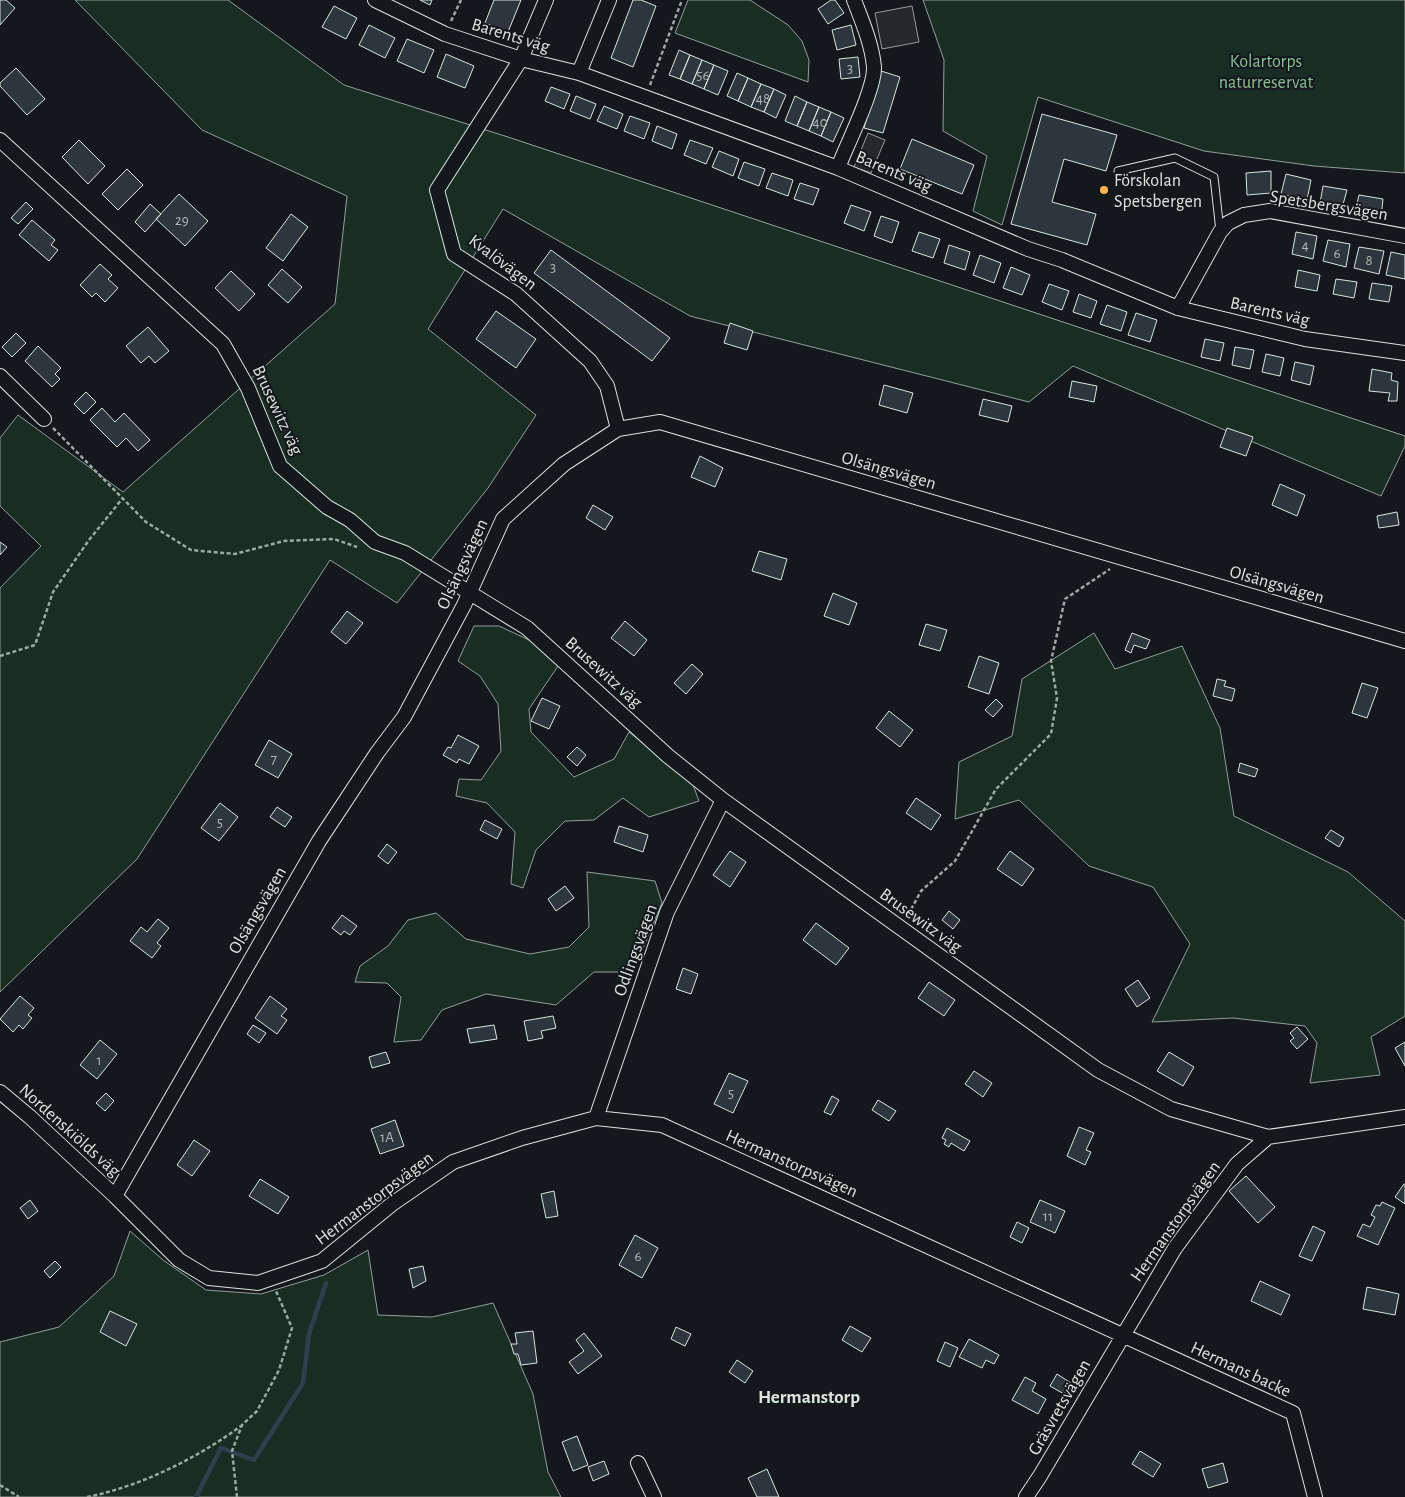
<svg xmlns="http://www.w3.org/2000/svg" width="1405" height="1497" viewBox="0 0 1405 1497" font-family="'Alegreya Sans',sans-serif">
  <rect width="100%" height="100%" fill="#14181c"/>
  <path fill="#1a2d24" stroke="#939e99" d="M75,0h153l116,85 164,52 897,299v10l-24,50 -308,-130 -44,36 -339,-86 -187,-107 -75,120 108,86 -48,73 -91,115 -67,-43 -193,299 -137,133v-404l41,-42 -41,-40v-68l18,-23 105,77 212,-188 12,-108 -145,-66z
    M688,0h62l38,25 14,16 7,19 -1,22 -133,-49z
    M923,0h482v173l-91,-7 -110,-15 -166,-54 -36,128 -29,-14 14,-55 -44,-25 1,-71z
    M474,626h25l43,20 16,20 -29,43 2,23 43,45 40,-18 15,-27 63,50 7,19 -50,16 -26,-19 -29,22 -29,1 -29,29 -13,38 -12,-4 4,-52 -28,-29 -31,-7 3,-17 22,1 20,-29 -3,-47 -18,-28 -22,-15z
    M1094,633l21,36 67,-23 38,82 14,88 114,56 57,49v95l-34,21 9,38 -70,8 7,-40 -12,-17 -72,-8 -81,4 38,-78 -37,-57 -64,-21 -70,-66 -64,19 4,-57 53,-26 10,-57z
    M587,872l68,9 7,22 -29,69h-39l-38,33 -70,-11 -44,16 -21,30 -27,2 7,-45 -14,-14 -32,-1 5,-16 28,-20 20,-26 28,-7 30,26 64,15 39,-7 20,-20z
    M130,1231l33,29 43,30 55,4 63,-19 44,-25 10,65 54,2 61,-14 40,91 15,78 13,25h-561v-155l59,-15 55,-51z"/>
  <path fill="#24282b" stroke="#939e99" d="M912,6l7,36 -37,7 -7,-36z
    M868,133l17,7 -14,33 -17,-6z"/>
  <g fill="none" stroke-linecap="round" stroke-linejoin="round">
    <path stroke="#2f3f4d" stroke-width="4.5" d="M196,1497l25,-49 33,12 49,-77 6,-49 17,-51"/>
  </g>
  <path fill="#2c363c" stroke="#d8e6dc" d="M0,0h6l9,8 -15,17z
    M420,0h12l-2,5z
    M494,0h27l-13,32 -23,-9z
    M633,0h8l15,6 -23,61 -22,-9z
    M831,0h4l9,13 -16,11 -10,-15z
    M334,6l23,12 -11,21 -24,-12z
    M369,25l26,13 -10,20 -26,-13z
    M851,25l5,20 -19,5 -5,-20z
    M407,39l27,11 -10,23 -27,-12z
    M679,50l11,5 -10,24 -11,-4z
    M446,54l28,12 -9,22 -28,-11z
    M690,55l12,5 -10,24 -12,-5z
    M858,57l2,20 -19,2 -2,-20z
    M702,60l12,5 -10,24 -12,-5z
    M714,65l14,6 -10,24 -14,-6z
    M16,68l29,31 -18,16 -27,-29v-3z
    M881,71l19,6 -17,56 -19,-5z
    M737,73l11,5 -10,23 -11,-5z
    M748,78l13,6 -10,23 -13,-6z
    M761,84l13,5 -10,23 -13,-5z
    M551,87l19,7 -6,15 -19,-8z
    M774,89l12,6 -10,23 -12,-6z
    M576,96l20,8 -6,15 -20,-8z
    M795,96l12,6 -10,24 -12,-5z
    M807,102l12,5 -10,24 -12,-5z
    M604,106l19,8 -6,15 -20,-8z
    M819,107l12,5 -10,24 -12,-5z
    M831,112l13,6 -11,24 -12,-6z
    M1042,114l75,21 -11,36 -42,-12 -12,43 44,12 -9,31 -76,-21z
    M630,116l20,7 -6,16 -20,-8z
    M657,126l20,8 -5,15 -20,-8z
    M912,139l62,26 -12,29 -62,-25z
    M79,140l26,26 -17,18 -26,-27z
    M690,140l23,8 -7,16 -22,-9z
    M719,151l20,8 -6,17 -21,-9z
    M744,162l21,7 -6,17 -21,-8z
    M127,169l16,16 -25,25 -16,-16z
    M1271,171v22l-24,2 -1,-22z
    M772,173l21,7 -5,16 -22,-8z
    M1286,174l25,6 -4,20 -26,-6z
    M800,183l19,6 -6,16 -19,-6z
    M1323,186l24,4 -5,18 -22,-5z
    M179,194l29,27 -23,25 -29,-27z
    M1359,195l24,4 -2,19 -26,-6z
    M26,202l7,7 -15,15 -7,-6z
    M150,204l11,10 -16,18 -10,-10z
    M851,205l20,7 -7,19 -20,-8z
    M291,214l17,13 -25,34 -17,-13z
    M881,216l18,6 -7,21 -18,-7z
    M32,220l23,20 -4,5 7,5 -9,11 -30,-26z
    M919,232l21,7 -7,19 -21,-7z
    M1296,232l21,4 -4,23 -21,-5z
    M1328,240l22,4 -4,23 -23,-6z
    M949,245l21,7 -5,18 -21,-7z
    M1359,247l25,4 -5,23 -25,-6z
    M551,250l119,88 -18,23 -118,-88z
    M1391,252l14,3v24l-19,-4z
    M980,255l21,8 -7,20 -21,-8z
    M100,264l12,11 -4,4 10,9 -13,14 -9,-9 -4,4 -12,-12z
    M1011,267l19,8 -8,20 -19,-7z
    M282,269l20,18 -14,16 -20,-18z
    M1298,270l22,5 -3,16 -22,-4z
    M231,271l24,23 -16,17 -24,-23z
    M1336,279l21,3 -3,16 -21,-4z
    M1372,283l20,3 -3,16 -20,-3z
    M1049,284l20,7 -7,19 -20,-8z
    M1079,294l18,7 -6,17 -18,-6z
    M1107,305l20,7 -6,19 -21,-7z
    M496,311l40,28 -20,29 -40,-29z
    M1136,313l21,7 -7,22 -22,-7z
    M730,323l23,8 -6,19 -23,-7z
    M148,327l21,24 -14,12 -6,-7 -8,7 -15,-17z
    M16,333l10,10 -14,14 -10,-10z
    M1205,339l19,4 -4,18 -19,-4z
    M38,346l23,22 -6,6 5,5 -8,8 -27,-26z
    M1235,347l19,3 -4,19 -18,-4z
    M1266,354l18,4 -4,18 -18,-4z
    M1295,362l19,4 -4,19 -19,-5z
    M1372,369l20,4 -1,7 7,2 -1,19h-9l2,-8 -21,-2z
    M1072,381l25,5 -3,16 -25,-5z
    M884,385l29,8 -6,20 -28,-8z
    M86,392l10,10 -12,12 -10,-10z
    M983,399l29,7 -4,16 -29,-7z
    M102,408l13,14 9,-9 26,27 -12,11 -12,-13 -9,9 -27,-27z
    M1227,428l26,9 -7,19 -26,-9z
    M700,456l23,12 -8,19 -24,-10z
    M1280,484l25,11 -8,21 -25,-11z
    M593,505l20,12 -8,13 -19,-12z
    M1397,512l2,13 -20,3 -2,-12z
    M0,542l7,5 -7,8z
    M759,551l28,8 -6,21 -29,-9z
    M833,593l24,10 -8,22 -25,-9z
    M347,611l16,12 -17,21 -15,-12z
    M625,621l22,19 -13,16 -23,-18z
    M926,624l21,6 -7,21 -21,-6z
    M1132,633l18,7 -4,9 -12,-4 -3,8 -6,-3z
    M979,656l20,7 -10,31 -21,-7z
    M692,664l11,10 -17,20 -12,-11z
    M1217,679l9,2 -2,5 11,3 -3,12 -19,-5z
    M1362,683l16,5 -11,30 -15,-5z
    M542,698l18,8 -11,23 -18,-8z
    M996,699l7,7 -10,11 -8,-7z
    M889,711l24,19 -13,17 -24,-19z
    M458,735l21,11 -10,18 -10,-5 -2,4 -14,-8 5,-8 3,1z
    M269,740l23,14 -14,24 -23,-13z
    M577,747l9,8 -9,11 -10,-9z
    M1240,763l18,6 -3,8 -17,-5z
    M916,798l25,17 -10,15 -25,-17z
    M220,803l18,14 -19,24 -18,-13z
    M277,807l15,10 -7,10 -15,-10z
    M485,820l17,9 -5,10 -17,-9z
    M619,826l29,9 -5,17 -29,-10z
    M1331,830l13,8 -5,9 -14,-9z
    M387,844l10,8 -9,12 -10,-8z
    M730,851l16,11 -16,25 -17,-12z
    M1010,851l24,18 -12,17 -25,-17z
    M565,886l9,12 -18,13 -8,-12z
    M949,911l11,9 -7,9 -11,-9z
    M342,915l15,11 -7,9 -6,-4 -3,4 -9,-7z
    M158,919l11,9 -12,15 4,3 -9,12 -22,-17 11,-14 6,5z
    M816,923l33,25 -13,17 -33,-25z
    M683,968l15,6 -7,20 -15,-5z
    M1138,980l12,18 -13,9 -12,-18z
    M929,982l26,18 -11,16 -26,-18z
    M20,996l14,12 -6,7 4,3 -9,11 -4,-4 -6,7 -13,-13z
    M270,996l17,13 -6,7 6,4 -10,14 -22,-16z
    M553,1016l3,12 -15,3 2,7 -15,3 -4,-20z
    M253,1025l13,8 -7,10 -12,-9z
    M494,1025l3,14 -27,4 -3,-14z
    M1297,1027l11,12 -11,10 -7,-8 4,-3 -4,-5z
    M100,1040l17,14 -20,25 -17,-14z
    M1405,1042v24l-10,-18z
    M386,1052l4,11 -18,5 -3,-11z
    M1169,1052l25,15 -11,19 -26,-15z
    M974,1071l18,12 -9,14 -18,-13z
    M729,1073l19,8 -15,32 -19,-9z
    M106,1093l8,8 -9,10 -9,-8z
    M832,1096l7,4 -8,15 -7,-3z
    M878,1100l18,11 -7,10 -17,-11z
    M395,1120l9,26 -24,8 -9,-25z
    M1079,1127l15,6 -8,17 5,2 -6,13 -18,-9z
    M947,1128l23,13 -6,10 -13,-8 -2,4 -5,-3 2,-4 -4,-2z
    M194,1140l16,11 -18,25 -15,-11z
    M1246,1176l29,31 -17,16 -29,-32z
    M260,1179l29,18 -11,17 -29,-18z
    M1404,1184h1v20l-10,-7z
    M554,1191l4,25 -12,2 -5,-24z
    M30,1200l8,11 -10,8 -8,-11z
    M1040,1200l25,11 -10,22 -25,-11z
    M1382,1202l13,6 -17,37 -21,-9 6,-12 7,3 5,-10 -4,-2 5,-10 4,1z
    M1017,1222l12,6 -7,15 -12,-6z
    M1313,1226l12,6 -13,29 -13,-5z
    M635,1235l23,13 -16,30 -23,-13z
    M55,1261l6,6 -11,11 -6,-7z
    M423,1266l3,15 -13,7 -4,-19z
    M1260,1281l30,14 -9,20 -30,-14z
    M1367,1287l32,7 -4,21 -32,-6z
    M110,1311l27,13 -11,22 -26,-14z
    M850,1326l21,12 -9,14 -20,-12z
    M676,1327l15,7 -6,12 -14,-7z
    M533,1331l4,32 -16,2 -3,-11h-4l-3,-10h6l-2,-11z
    M584,1333l18,23 -24,18 -9,-12 15,-11 -8,-11z
    M969,1339l30,16 -5,9 -8,-4 -4,8 -23,-11z
    M945,1342l13,6 -8,19 -13,-6z
    M737,1360l16,11 -8,12 -16,-11z
    M1057,1374l14,9 -7,11 -14,-8z
    M1025,1377l11,6 -4,8 14,8 -8,15 -26,-14z
    M577,1436l11,29 -15,6 -11,-29z
    M1140,1451l21,13 -8,13 -21,-13z
    M604,1461l5,13 -16,7 -5,-14z
    M1223,1463l5,19 -20,6 -6,-19z
    M767,1469l12,28h-22l-9,-19z"/>
  <g fill="none" stroke-linecap="round" stroke-linejoin="round">
    <defs>
      <path id="lane" d="M1118,171l57,-13 39,19 6,54"/>
      <path id="street" d="M375,0l70,34 76,25 58,14 259,95 190,81 34,11 116,48 127,31 100,14
        M546,0l-25,59 -84,131 17,64 62,40 74,67 17,25 11,43
        M579,73l30,-73
        M0,140l223,204 25,44 32,78 47,41 23,13 25,22 30,11 122,75 141,128 55,44 375,270 73,39 97,28
        M838,168c9,-24 37,-79 36,-101 -2,-23 -12,-46 -20,-67
        M1178,308l42,-76 8,-9 16,-8 26,-4 135,25
        M0,376l44,43
        M0,1092l30,25 85,79 64,64 30,18 49,5 64,-22 70,-57 61,-42 69,-24 74,-20 66,7 631,288 22,84
        M596,1118l71,-206 56,-112
        M115,1196l204,-355 58,-88 27,-36 60,-112 39,-86 61,-55 54,-35 42,-7 745,219
        M638,1463l16,34
        M1026,1497l14,-21 135,-228 62,-84 31,-27 137,-20"/>
    </defs>
    <use href="#lane" stroke="#d8e6dc" stroke-width="9"/>
    <use href="#street" stroke="#d8e6dc" stroke-width="16"/>
    <path stroke="#9da8a2" stroke-width="2.5" stroke-dasharray="4 2.5" stroke-linecap="butt" d="M451,21l10,-21
      M650,85l32,-85
      M53,428l93,94 45,28 44,4 49,-13 50,-2 23,8
      M0,656l35,-11 18,-53 36,-52 33,-41
      M908,915l13,-24 34,-30 41,-72 55,-55 6,-36 -6,-37 14,-62 45,-30
      M0,1485l19,12
      M87,1497c55,-11 110,-39 154,-71
      M237,1497l-5,-46 10,-26 15,-14 22,-41 13,-42 -16,-37"/>
    <use href="#lane" stroke="#14181c" stroke-width="7"/>
    <use href="#street" stroke="#14181c" stroke-width="14"/>
  </g>
  <circle fill="#ffb74d" stroke="#14181c" stroke-width="2" cx="1104" cy="190" r="5"/>
  <g text-anchor="middle" stroke-width="4" stroke-linejoin="round" paint-order="stroke">
    <g font-size="15" fill="#adbab4">
      <text x="850" y="73">3</text>
      <text x="703" y="80">56</text>
      <text x="763" y="103">48</text>
      <text x="820" y="127">40</text>
      <text x="182" y="225">29</text>
      <text x="1305" y="250">4</text>
      <text x="1337" y="258">6</text>
      <text x="1369" y="265">8</text>
      <text x="553" y="272">3</text>
      <text x="274" y="764">7</text>
      <text x="220" y="827">5</text>
      <text x="99" y="1065">1</text>
      <text x="731" y="1098">5</text>
      <text x="387" y="1142">1A</text>
      <text x="1048" y="1221">11</text>
      <text x="638" y="1261">6</text>
    </g>
    <g font-size="18" fill="#d8e6dc" stroke="#14181c">
      <text transform="translate(511 35) rotate(17)" y="6">Barents väg</text>
      <text transform="translate(894 171) rotate(23)" y="6">Barents väg</text>
      <text transform="translate(1329 205) rotate(9)" y="6">Spetsbergsvägen</text>
      <text transform="translate(503 262) rotate(37)" y="6">Kvalövägen</text>
      <text transform="translate(1270 311) rotate(13)" y="6">Barents väg</text>
      <text transform="translate(278 410) rotate(65)" y="6">Brusewitz väg</text>
      <text transform="translate(889 470) rotate(16)" y="6">Olsängsvägen</text>
      <text transform="translate(462 564) rotate(-65)" y="6">Olsängsvägen</text>
      <text transform="translate(1277 584) rotate(16)" y="6">Olsängsvägen</text>
      <text transform="translate(604 672) rotate(42)" y="6">Brusewitz väg</text>
      <text transform="translate(257 910) rotate(-60)" y="6">Olsängsvägen</text>
      <text transform="translate(921 920) rotate(36)" y="6">Brusewitz väg</text>
      <text transform="translate(635 950) rotate(-70)" y="6">Odlingsvägen</text>
      <text transform="translate(70 1130) rotate(42)" y="6">Nordenskiölds väg</text>
      <text transform="translate(792 1163) rotate(24)" y="6">Hermanstorpsvägen</text>
      <text transform="translate(374 1198) rotate(-37)" y="6">Hermanstorpsvägen</text>
      <text transform="translate(1175 1221) rotate(-55)" y="6">Hermanstorpsvägen</text>
      <text transform="translate(1241 1369) rotate(25)" y="6">Hermans backe</text>
      <text transform="translate(1059 1407) rotate(-60)" y="6">Gräsvretsvägen</text>
    </g>
    <g font-size="18" fill="#8ac095" stroke="#14181c">
      <text x="1266" y="67">Kolartorps<tspan x="1266" dy="21">naturreservat</tspan></text>
    </g>
    <g font-size="18" fill="#d8e6dc" stroke="#14181c" text-anchor="start">
      <text x="1114" y="186">Förskolan<tspan x="1114" dy="21">Spetsbergen</tspan></text>
    </g>
    <g font-size="19" font-weight="bold" fill="#d8e6dc" stroke="#14181c">
      <text x="809" y="1403">Hermanstorp</text>
    </g>
  </g>
</svg>
